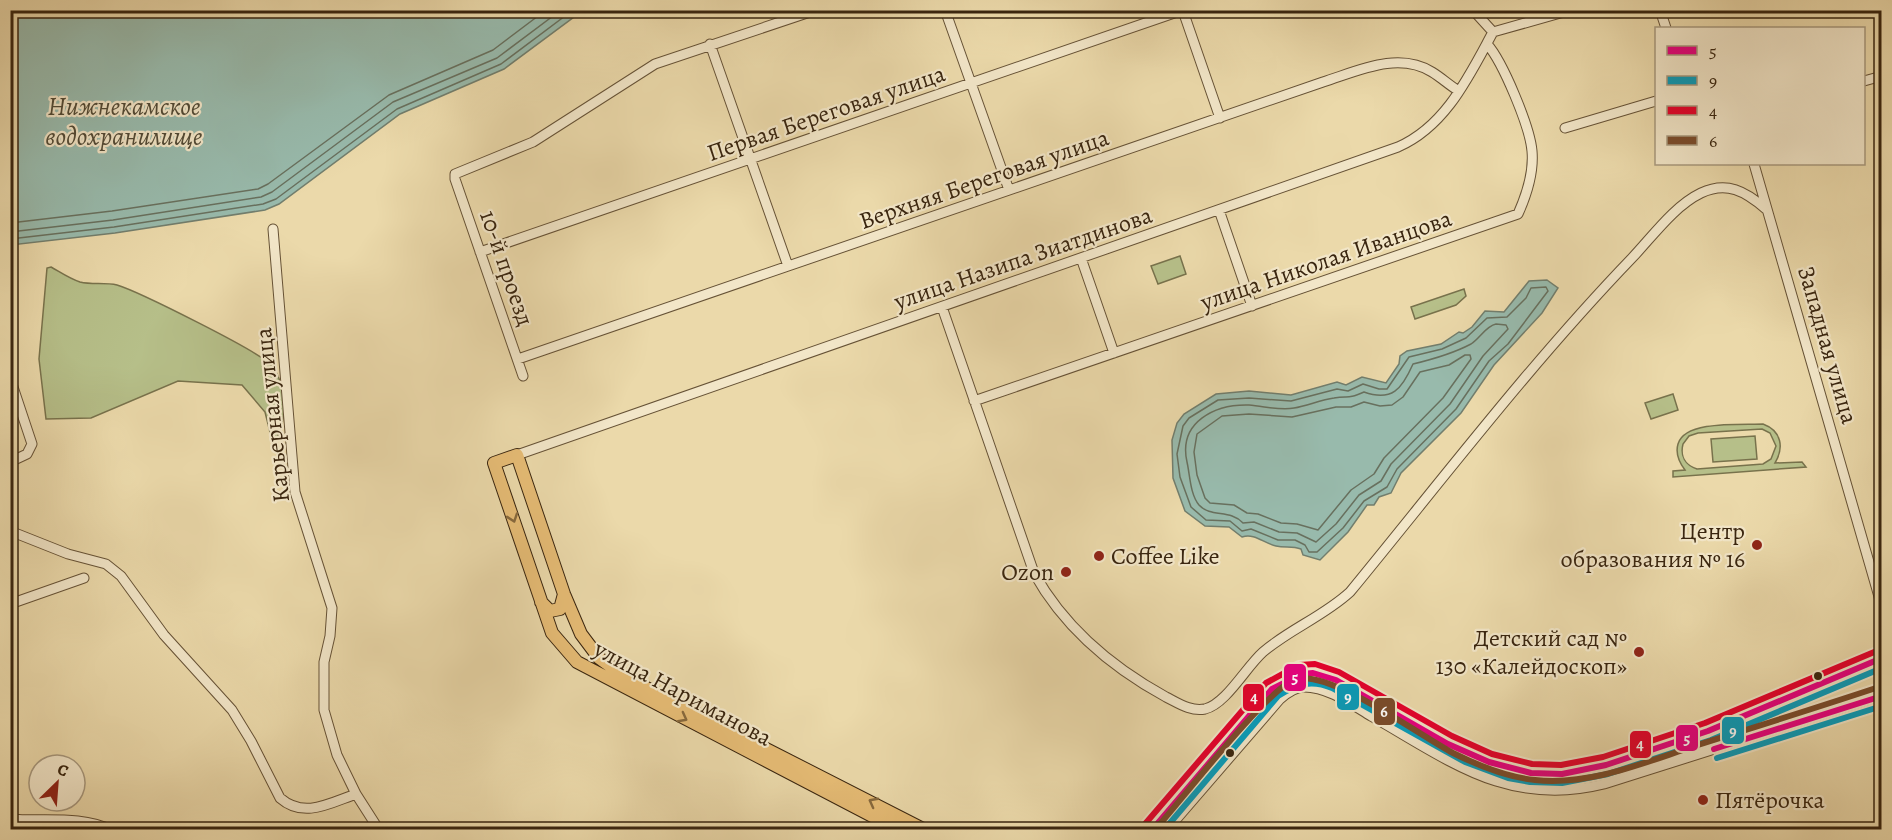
<svg xmlns="http://www.w3.org/2000/svg" width="1892" height="840" viewBox="0 0 1892 840" font-family="Alegreya,serif">
  <rect width="100%" height="100%" fill="#ebd9aa"/>
  <filter id="stains"><feTurbulence type="fractalNoise" baseFrequency=".00333" numOctaves="4"/><feColorMatrix values="0 0 0 0 .2 0 0 0 0 .09 0 0 0 0 .02 0 0 0 .5 -.17"/></filter>
  <radialGradient id="worn" r=".72"><stop offset=".6" stop-color="#630" stop-opacity="0"/><stop offset="1" stop-color="#630" stop-opacity=".3"/></radialGradient>
  <path fill="#b6bf89" stroke="#78724c" stroke-width="1.5" fill-rule="evenodd" d="M1180,256l6,18 -28,10 -7,-18z
    M51,267c9,5 19,12 29,15 12,3 25,0 37,3 20,6 146,68 155,81 16,21 16,57 1,78l-8,-32 -23,-27 -64,-4 -87,37 -45,1 -7,-60 8,-91z
    M1464,289l2,7 -10,9 -41,14 -4,-12z
    M1673,394l5,16 -27,9 -6,-16z
    M1763,424c19,7 21,24 12,39l27,-1 4,5 -133,10v-6l12,-1c-6,-8 -10,-16 -7,-26 7,-24 64,-19 85,-20zM1762,429l8,4 6,13 -5,13 -8,5 -66,5c-12,-4 -17,-13 -14,-25l6,-8 9,-3z
    M1755,436l2,23 -44,3 -2,-23z"/>
  <path fill="#98baac" stroke="#727e6d" stroke-width="1.5" d="M11,10h571v1l-78,58 -104,45 -121,90 -14,6 -150,23 -104,12z
    M1547,280l11,8 -16,25 -48,52 -33,48 -60,60 -10,20 -12,4 -5,8h-7l-19,27 -28,28 -17,-5 -2,-6c-9,-3 -16,-1 -25,-3 -13,-3 -21,-13 -34,-9l-13,-10 -24,-1 -20,-15 -12,-33 -1,-38 5,-17 7,-9 32,-20 33,-3 42,4 46,-13 9,3 16,-8 24,6 13,-19 1,-8 7,-5 34,-7 18,-12 4,1 9,-6 13,-16 19,1 25,-31z"/>
  <g fill="none" stroke-linecap="round" stroke-linejoin="round">
    <path stroke="#68705e" stroke-width="1.5" d="M10,223l102,-12 146,-22 10,-5 121,-89 104,-45 53,-40
      M10,232l103,-12 148,-23 11,-5 121,-90 104,-44 64,-48
      M10,239l104,-12 149,-23 13,-5 121,-90 104,-45 72,-54
      M1546,287l2,4 -40,53 -19,17 -33,48 -59,60 -10,18 -23,14 -21,27 -26,24h-8l-4,-7 -10,-5h-17l-27,-11 -9,2 -12,-10 -24,-1 -15,-13 -11,-30 -3,-23 6,-28 6,-8 29,-18 31,-2 42,3 46,-12 11,2 15,-7 16,5h8l22,-32 33,-8 24,-11 21,-20 20,-1 19,-19 5,-10z
      M1496,324l10,1 2,4 -25,27 -33,48 -59,60 -10,17 -22,14 -23,29 -20,18 -19,-9 -18,-1 -25,-10 -11,1c-13,-14 -32,-5 -44,-18 -9,-11 -9,-30 -12,-43 -9,-40 28,-58 62,-57 15,1 31,6 45,3 13,-2 26,-8 40,-10 15,-3 12,2 30,-6 28,10 38,-3 49,-28 21,-5 39,-10 58,-20 9,-6 15,-18 25,-20z
      M1465,355h5l1,4 -28,39 -59,60 -10,16 -23,16 -33,40 -21,-6 -16,-1 -23,-9 -11,-1 -13,-8 -24,-2 -5,-5 -8,-23 -3,-23 3,-18 25,-18 27,-2 43,3 44,-10h15l13,-5 16,4 12,-1 11,-8 17,-25 29,-7z"/>
    <defs>
      <path id="minor" d="M945,10l64,180
        M1473,10l20,22
        M1660,10l6,18
        M1183,11l37,107
        M1493,32l78,-22
        M710,44l78,222
        M1864,81l18,-5
        M1565,128l91,-27
        M1754,164l128,443
        M1219,210l33,96
        M273,229l22,263 37,116 -2,28 -6,26v48l13,45 19,39 23,36
        M480,252l703,-242
        M1081,258l33,95
        M942,307l92,266c30,54 79,95 132,124 12,6 25,15 39,12 21,-5 41,-42 58,-57 27,-23 61,-36 87,-60 92,-112 181,-229 282,-334 20,-21 42,-52 69,-65 26,-12 44,-2 65,16
        M518,359l805,-277c35,-11 75,-31 109,-10 10,6 18,14 27,19
        M523,376l-68,-197v-5l78,-32 122,-78 161,-54
        M10,378l22,66 -5,10 -17,8
        M974,401l544,-187c9,-20 16,-41 14,-63 -2,-24 -29,-89 -45,-107
        M517,455l881,-308c48,-21 71,-71 95,-115
        M10,531l58,23 38,10 15,12 43,59 68,75 19,31 29,57c24,21 50,5 76,-4
        M10,604l74,-26
        M1786,699l-4,7 1,10 11,8
        M1754,712l10,8 -1,13
        M10,819c33,3 71,-4 101,11
        M1152,830l120,-141c12,-8 26,-17 41,-16 20,2 41,18 57,27 51,28 103,65 161,73 42,6 79,-9 119,-22 25,-9 52,-17 77,-27 52,-21 101,-48 155,-66
        M1167,830l113,-131c7,-6 15,-12 24,-12 24,0 47,17 67,29 38,21 83,52 125,65 35,11 72,12 108,3l278,-88"/>
      <path id="major" d="M541,602l9,9 10,-2 4,-15
        M899,830l-322,-168 -25,-29 -58,-170 23,-8 47,139 17,40 18,24 26,19 300,153"/>
    </defs>
    <use href="#minor" stroke="#665236" stroke-width="11"/>
    <use href="#major" stroke="#39250f" stroke-width="14"/>
    <use href="#minor" stroke="#f2e6c8" stroke-width="9"/>
    <use href="#major" stroke="#e6bc75" stroke-width="12"/>
    <defs>
      <path id="bus-1" d="M1714,749l168,-53
        M1152,830l120,-141 30,-15 11,-1 23,7 112,64 41,18 42,11 31,1 44,-9 102,-34 174,-73"/>
      <path id="bus-2" d="M1717,758l165,-52
        M1164,830l114,-134c19,-12 33,-17 54,-8l133,74 43,16 22,4 32,1 46,-9 103,-34 171,-72"/>
      <path id="bus-3" d="M1145,824l121,-141 33,-18 16,-1 24,8 113,64 40,18 40,10 29,1 42,-8 102,-34 174,-73"/>
      <path id="bus-4" d="M1160,824c23,-26 110,-138 136,-145 35,-9 123,56 157,74 26,13 53,24 82,27 56,6 110,-18 163,-35 60,-19 121,-38 181,-58"/>
    </defs>
    <use href="#bus-1" stroke="#f2e6c8" stroke-width="10"/>
    <use href="#bus-2" stroke="#f2e6c8" stroke-width="10"/>
    <use href="#bus-3" stroke="#f2e6c8" stroke-width="10"/>
    <use href="#bus-4" stroke="#f2e6c8" stroke-width="10"/>
    <use href="#bus-1" stroke="#e5007d" stroke-width="6"/>
    <use href="#bus-2" stroke="#069cbb" stroke-width="6"/>
    <use href="#bus-3" stroke="#e4002b" stroke-width="6"/>
    <use href="#bus-4" stroke="#7a4b2a" stroke-width="6"/>
  </g>
  <defs><path id="oneway-chevron" d="M-2-3.5L2.5 0L-2 3.5" fill="none" stroke-width="1.6" stroke-linecap="round" stroke-linejoin="round" transform="scale(1.5)"/></defs>
  <g stroke="#87693d">
    <use href="#oneway-chevron" transform="translate(513 518) rotate(71)"/>
    <use href="#oneway-chevron" transform="translate(683 718) rotate(28)"/>
    <use href="#oneway-chevron" transform="translate(873 802) rotate(-152)"/>
  </g>
  <g fill="#8f2418" stroke="#f2e6c8" stroke-width="2">
    <circle cx="1757" cy="545" r="6"/>
    <circle cx="1099" cy="556" r="6"/>
    <circle cx="1066" cy="572" r="6"/>
    <circle cx="1639" cy="652" r="6"/>
    <circle cx="1703" cy="800" r="6"/>
  </g>
  <g fill="#39250f" stroke="#f2e6c8" stroke-width="2">
    <circle cx="1818" cy="676" r="5"/>
    <circle cx="1230" cy="753" r="5"/>
  </g>
  <g text-anchor="middle" stroke-width="4.5" stroke-linejoin="round" paint-order="stroke">
    <g font-size="24" fill="#39250f" stroke="#f2e6c8">
      <text transform="translate(826 113) rotate(-19)" y="8">Первая Береговая улица</text>
      <text transform="translate(984 179) rotate(-19)" y="8">Верхняя Береговая улица</text>
      <text transform="translate(1023 258) rotate(-19)" y="8">улица Назипа Зиатдинова</text>
      <text transform="translate(1326 260) rotate(-19)" y="8">улица Николая Иванцова</text>
      <text transform="translate(507 268) rotate(71)" y="8">10-й проезд</text>
      <text transform="translate(1828 345) rotate(74)" y="8">Западная улица</text>
      <text transform="translate(272 415) rotate(-96)" y="8">Карьерная улица</text>
      <text transform="translate(683 693) rotate(28)" y="8">улица Нариманова</text>
    </g>
    <g font-size="24" fill="#39250f" stroke="#f2e6c8" text-anchor="end">
      <text x="1745" y="539">Центр<tspan x="1745" dy="28">образования № 16</tspan></text>
      <text x="1111" y="564" text-anchor="start">Coffee Like</text>
      <text x="1054" y="580">Ozon</text>
      <text x="1627" y="646">Детский сад №<tspan x="1627" dy="28">130 «Калейдоскоп»</tspan></text>
      <text x="1715" y="808" text-anchor="start">Пятёрочка</text>
    </g>
    <g font-size="26" font-style="italic" fill="#514a36" stroke="#f2e6c8">
      <text x="124" y="115">Нижнекамское<tspan x="124" dy="30">водохранилище</tspan></text>
    </g>
  </g>
  <g stroke="#f2e6c8" stroke-width="2">
    <rect x="1283" y="663" width="24" height="29" rx="6" fill="#e5007d"/>
    <rect x="1336" y="683" width="24" height="28" rx="6" fill="#069cbb"/>
    <rect x="1242" y="683" width="23" height="29" rx="6" fill="#e4002b"/>
    <rect x="1373" y="697" width="23" height="29" rx="6" fill="#7a4b2a"/>
    <rect x="1721" y="716" width="24" height="29" rx="6" fill="#069cbb"/>
    <rect x="1675" y="724" width="24" height="28" rx="6" fill="#e5007d"/>
    <rect x="1629" y="730" width="23" height="29" rx="6" fill="#e4002b"/>
  </g>
  <g font-size="16" text-anchor="middle" font-weight="bold" fill="#fff">
    <text x="1295" y="683">5</text>
    <text x="1348" y="703">9</text>
    <text x="1254" y="703">4</text>
    <text x="1384" y="717">6</text>
    <text x="1733" y="737">9</text>
    <text x="1687" y="744">5</text>
    <text x="1640" y="750">4</text>
  </g>
  <rect width="1892" height="840" fill="none" stroke="#ebd9aa" stroke-width="36"/>
  <rect x="12" y="12" width="1868" height="816" fill="none" stroke="#39250f" stroke-width="3"/>
  <rect x="18" y="18" width="1856" height="804" fill="none" stroke="#39250f" stroke-width="1.5"/>
  <rect x="1655" y="27" width="210" height="138" fill="#f2e6c8" stroke="#a8997e" stroke-width="1.5"/>
  <rect x="1667" y="46" width="30" height="9" fill="#e5007d" stroke="#a8997e" stroke-width="1.5"/>
  <text x="1709" y="57" font-size="18" fill="#39250f">5</text>
  <rect x="1667" y="76" width="30" height="9" fill="#069cbb" stroke="#a8997e" stroke-width="1.5"/>
  <text x="1709" y="87" font-size="18" fill="#39250f">9</text>
  <rect x="1667" y="106" width="30" height="9" fill="#e4002b" stroke="#a8997e" stroke-width="1.5"/>
  <text x="1709" y="117" font-size="18" fill="#39250f">4</text>
  <rect x="1667" y="136" width="30" height="9" fill="#7a4b2a" stroke="#a8997e" stroke-width="1.5"/>
  <text x="1709" y="147" font-size="18" fill="#39250f">6</text>
  <g transform="translate(57 783) rotate(25)"><circle r="28" fill="#f2e6c8" stroke="#a8997e" stroke-width="1.5"/>
  <path d="M0-4.5L10 22L0 15L-10 22Z" fill="#8f2418"/>
  <text y="-9" font-size="16" font-weight="bold" text-anchor="middle" fill="#39250f">С</text>
  </g>
  <rect width="100%" height="100%" filter="url(#stains)"/>
  <rect width="100%" height="100%" fill="url(#worn)"/>
</svg>
